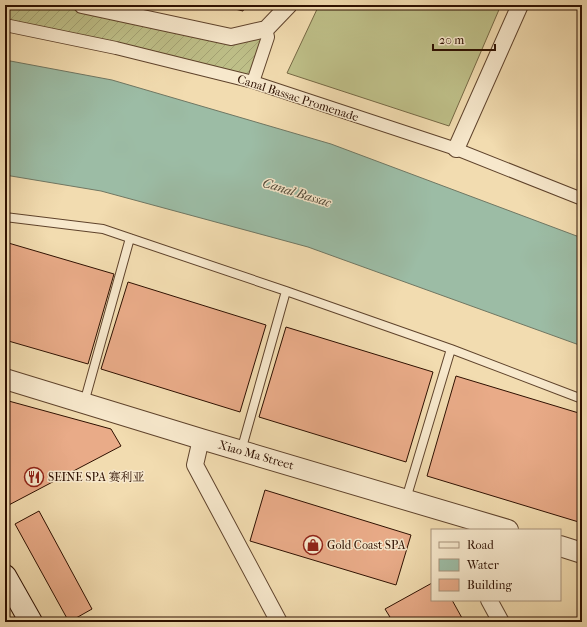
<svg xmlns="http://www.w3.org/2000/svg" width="587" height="627" viewBox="0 0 587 627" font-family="'IM FELL French Canon','Noto Serif SC',serif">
  <defs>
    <pattern id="garden-furrows" width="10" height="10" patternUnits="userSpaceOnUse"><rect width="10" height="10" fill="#bebf88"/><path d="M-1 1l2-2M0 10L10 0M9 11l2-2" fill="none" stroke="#a4a374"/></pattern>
  </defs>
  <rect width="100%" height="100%" fill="#f2dcb0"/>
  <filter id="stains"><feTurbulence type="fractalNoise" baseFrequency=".005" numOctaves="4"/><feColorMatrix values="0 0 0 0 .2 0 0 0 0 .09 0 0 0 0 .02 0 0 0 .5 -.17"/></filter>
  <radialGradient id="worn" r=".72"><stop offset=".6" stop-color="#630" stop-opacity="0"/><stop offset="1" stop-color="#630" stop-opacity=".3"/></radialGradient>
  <path fill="#bebf88" stroke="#766844" d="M319,5h182l-52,121 -162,-53z"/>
  <path fill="url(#garden-furrows)" stroke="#766844" d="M5,5h77l149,32 35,-8 -13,53 -248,-57z"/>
  <path fill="#9cbca5" stroke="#707763" d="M5,60l107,20 219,64 251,94v108l-274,-99 -207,-56 -96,-16z"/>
  <path fill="#e9ab88" stroke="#2e1000" d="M219,5h26l-2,6z
    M5,242l109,32 -26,90 -83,-24z
    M128,282l138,43 -26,87 -139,-43z
    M286,327l147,45 -27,90 -147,-45z
    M456,376l126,38v109l-155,-47z
    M5,400l106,29 10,17 -116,61z
    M265,490l146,45 -15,50 -146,-44z
    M39,511l53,98 -23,13 -54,-98z
    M432,583v17h20l10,18 -8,4h-61l-8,-13z"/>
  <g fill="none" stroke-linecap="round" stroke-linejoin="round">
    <defs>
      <path id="service" d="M5,217l98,12 183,62 165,58 131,50
        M84,403l46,-165
        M241,451l45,-160
        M406,499l45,-150"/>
      <path id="pedestrian" d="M5,25l111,23 137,34 203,67 126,50
        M253,82l15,-45 -2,-8"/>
      <path id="minor" d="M82,5l149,32 35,-8 23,-24
        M456,149l64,-144
        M201,439l-6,26 84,157
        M489,600l12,22"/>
      <path id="tertiary" d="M5,379l196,60 307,91
        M560,546l22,7"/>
      <path id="secondary" d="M5,576l26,46"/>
    </defs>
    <use href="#service" stroke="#5f432c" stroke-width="10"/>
    <use href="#pedestrian" stroke="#5f432c" stroke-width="14"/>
    <use href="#minor" stroke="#5f432c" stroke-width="18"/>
    <use href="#tertiary" stroke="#5f432c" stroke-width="22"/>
    <use href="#secondary" stroke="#2e1000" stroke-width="24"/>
    <use href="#service" stroke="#f7e8cc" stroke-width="8"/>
    <use href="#pedestrian" stroke="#f7e8cc" stroke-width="12"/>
    <use href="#minor" stroke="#f7e8cc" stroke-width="16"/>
    <use href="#tertiary" stroke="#f7e8cc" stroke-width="20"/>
    <use href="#secondary" stroke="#f7e8cc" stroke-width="22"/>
  </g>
  <defs>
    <symbol id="restaurant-ring" viewBox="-11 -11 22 22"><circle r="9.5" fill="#f7e8cc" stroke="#8f2418" stroke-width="1.5"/><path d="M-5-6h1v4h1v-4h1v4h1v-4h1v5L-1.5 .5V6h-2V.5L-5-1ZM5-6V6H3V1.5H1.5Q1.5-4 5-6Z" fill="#8f2418"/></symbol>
    <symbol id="shop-ring" viewBox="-11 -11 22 22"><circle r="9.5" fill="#f7e8cc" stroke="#8f2418" stroke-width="1.5"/><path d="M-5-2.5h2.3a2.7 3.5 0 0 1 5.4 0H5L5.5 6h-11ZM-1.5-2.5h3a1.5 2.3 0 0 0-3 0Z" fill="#8f2418"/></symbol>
  </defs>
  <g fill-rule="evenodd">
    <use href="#restaurant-ring" x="23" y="466" width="22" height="22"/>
    <use href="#shop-ring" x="302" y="534" width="22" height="22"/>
  </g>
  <g text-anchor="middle" stroke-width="3" stroke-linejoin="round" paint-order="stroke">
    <g font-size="12" fill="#2e1000" stroke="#f7e8cc">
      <text transform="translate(298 98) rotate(18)" y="4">Canal Bassac Promenade</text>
      <text transform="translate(256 455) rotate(16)" y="4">Xiao Ma Street</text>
    </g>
    <g font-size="12" fill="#2e1000" stroke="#f7e8cc" text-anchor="start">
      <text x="48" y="481">SEINE SPA 赛利亚</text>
      <text x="327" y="549">Gold Coast SPA</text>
    </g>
    <g font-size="13" font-style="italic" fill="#544c3a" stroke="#f7e8cc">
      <text transform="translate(297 192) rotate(17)" y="5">Canal Bassac</text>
    </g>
  </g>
  <rect width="587" height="627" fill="none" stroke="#f2dcb0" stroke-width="20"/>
  <rect x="6" y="6" width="575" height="615" fill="none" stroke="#2e1000" stroke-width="2"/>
  <rect x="10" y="10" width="567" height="607" fill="none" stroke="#2e1000"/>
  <rect x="431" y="529" width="130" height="72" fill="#f7e8cc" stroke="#a7927a"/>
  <rect x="439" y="542" width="20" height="6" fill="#f7e8cc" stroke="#a7927a"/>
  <text x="467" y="549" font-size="12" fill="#2e1000">Road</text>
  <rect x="439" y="559" width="20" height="12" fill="#9cbca5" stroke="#a7927a"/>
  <text x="467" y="569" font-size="12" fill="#2e1000">Water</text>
  <rect x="439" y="579" width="20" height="12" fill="#e9ab88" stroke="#a7927a"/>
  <text x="467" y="589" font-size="12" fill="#2e1000">Building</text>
  <path d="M433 44v6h62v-6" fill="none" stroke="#2e1000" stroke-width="2"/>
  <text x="439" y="44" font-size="12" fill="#2e1000" stroke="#f7e8cc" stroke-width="3" paint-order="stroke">20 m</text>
  <rect width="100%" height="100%" filter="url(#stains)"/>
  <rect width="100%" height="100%" fill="url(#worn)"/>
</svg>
